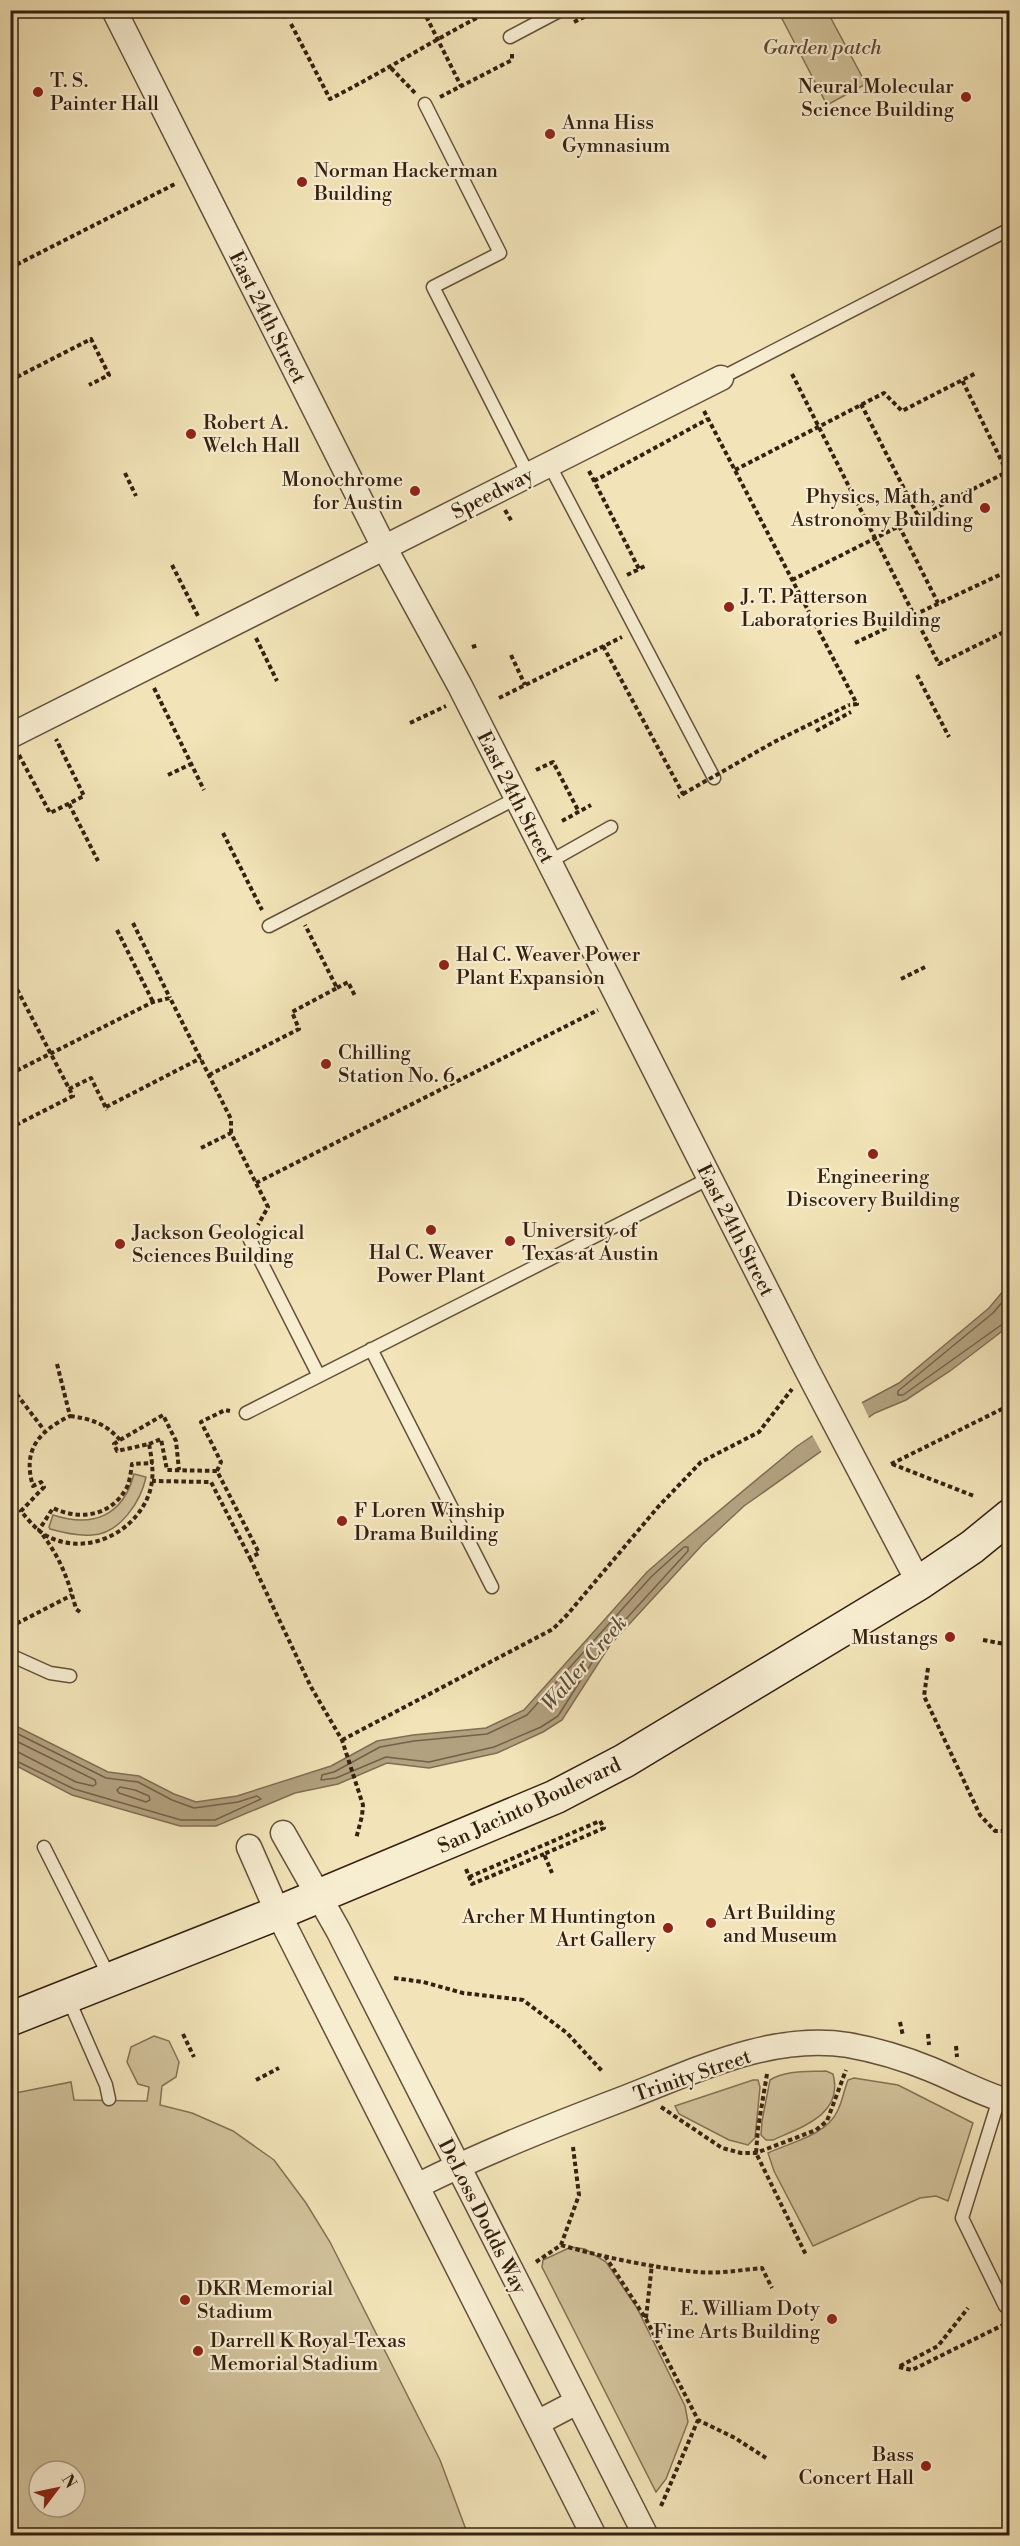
<svg xmlns="http://www.w3.org/2000/svg" width="1020" height="2546" viewBox="0 0 1020 2546" font-family="'Libre Bodoni',serif">
  <rect width="100%" height="100%" fill="#f2e4b8"/>
  <filter id="stains"><feTurbulence type="fractalNoise" baseFrequency=".00333" numOctaves="4"/><feColorMatrix values="0 0 0 0 .2 0 0 0 0 .09 0 0 0 0 .02 0 0 0 .5 -.17"/></filter>
  <radialGradient id="worn" r=".72"><stop offset=".6" stop-color="#630" stop-opacity="0"/><stop offset="1" stop-color="#630" stop-opacity=".3"/></radialGradient>
  <path fill="#d2c39c" stroke="#847256" stroke-width="1.5" fill-rule="evenodd" d="M778,11h49l39,73 -39,21z
    M134,1474l12,3c-5,24 -26,57 -54,58 -13,1 -28,-2 -42,-6l-1,-2 4,-12c40,13 70,1 81,-41z
    M154,2036l15,5 10,21 -3,15 -14,9 -2,19 32,8 41,18 41,29 32,43 24,39 110,218 28,75h-457l-1,-441 61,-12 3,18 73,1 2,-14 -11,-3 -11,-22 4,-15zM39,2471h36v36h-36z
    M826,2071l7,3c11,41 -32,53 -60,66h-7l-5,-5 1,-14 8,-41c16,-10 37,-8 56,-9z
    M854,2078l44,7 75,38 -25,78 -12,-5 -16,2 -107,48 -39,-75 -6,-18c23,-11 57,-17 69,-41 5,-9 7,-22 11,-32z
    M753,2080h5l2,7 -5,51 -7,7 -19,-5 -50,-26 -4,-8z
    M571,2247l14,2 21,13 31,46 48,98 3,16 -22,57 -10,13 -114,-225 1,-7z"/>
  <path fill="#b2a17f" stroke="#806d53" stroke-width="1.5" d="M1009,1284v42l-59,45 -44,29 -31,13 -131,93 -41,38 -93,101 -48,75 -19,12 -46,21 -68,15 -42,-5 -49,21 -43,9 -79,33h-36l-108,-31 -61,-32 -1,-40 98,49 31,4 35,18 22,8 41,-6 94,-30 46,-25 36,-6 73,-7 38,-18 123,-138 31,-27 118,-98 60,-41 43,-23 90,-75z"/>
  <path fill="#f2e4b8" d="M861,1401l9,19 -48,33 -11,-20z"/>
  <g fill="none" stroke-linecap="round" stroke-linejoin="round">
    <path stroke="#746048" stroke-width="1.5" d="M1010,1293l-17,20 -95,78v4h5l101,-72 6,-1
      M684,1547h4v4l-83,91 -47,74 -17,11 -47,20 -65,15 -43,-5 -50,21 -15,2 1,-5 12,-3 46,-25 34,-6 73,-7 40,-19 124,-138z
      M10,1730l96,48 32,4 34,18 22,8 44,-6 19,-6 4,3 -46,21h-34l-107,-31 -64,-31
      M10,1738l85,42 1,4 -3,2 -17,-4 -58,-30 -8,-2
      M120,1787l15,3 14,6 1,4 -4,2 -27,-9 -2,-3z"/>
    <defs>
      <path id="lane" d="M284,10v1
        M510,37l51,-27
        M425,104l75,149 -67,34 95,187
        M721,378l289,-149
        M549,464l165,314
        M549,862l62,-35
        M269,926l248,-128
        M250,1240l69,136
        M371,1349l121,238
        M246,1413l464,-235
        M10,1655l40,18 20,3
        M44,1847l66,131
        M68,1998l38,87 3,14
        M999,2099l-37,119 43,88 5,-2"/>
      <path id="street" d="M114,10l270,537 76,139 347,684 112,213
        M10,736l711,-358
        M283,1833l55,97 308,606
        M249,1847l29,66 316,623
        M417,2186c68,-34 137,-61 208,-88 70,-27 146,-65 223,-53 28,5 55,13 82,24 27,11 52,25 80,33
        M537,2423l40,-21"/>
      <path id="secondary" d="M10,2019l268,-106 277,-116 69,-36 295,-178 53,-36 38,-31"/>
    </defs>
    <use href="#lane" stroke="#64513b" stroke-width="15"/>
    <use href="#street" stroke="#64513b" stroke-width="27"/>
    <use href="#secondary" stroke="#352011" stroke-width="36"/>
    <path stroke="#352011" stroke-width="4" stroke-dasharray="4.5 3" stroke-linecap="butt" d="M423,10l38,76
      M574,22l24,-12
      M291,24l39,75c55,-28 107,-61 162,-89
      M391,68l24,25
      M440,97l72,-37v-8
      M10,268l165,-84
      M792,374l122,241 96,-45
      M17,377l74,-38 18,36 -20,10
      M861,404l57,112
      M704,411l153,293 -8,1
      M735,470l149,-77 18,18 74,-38
      M589,471l50,98
      M125,473l11,23
      M594,481l114,-62
      M505,510l7,12
      M899,526l39,77
      M172,565l27,53
      M627,575l18,-9
      M792,580l215,-108 -45,-92
      M256,638l21,43
      M855,643l59,-28 25,49 71,-35
      M603,646l80,148 -5,3
      M472,647l6,-2
      M511,655l14,30
      M917,675l32,62
      M154,688l50,102
      M499,698l123,-61
      M410,723l36,-17
      M816,731l35,-19
      M19,755l31,58 34,-17 -28,-57
      M536,770l17,-8 26,50
      M168,775l23,-11
      M69,804l29,57
      M562,821l29,-16
      M223,833l39,77
      M133,923l37,75
      M10,930l6,-3
      M117,930l36,72
      M10,976l63,120 -63,32
      M901,979l24,-12
      M337,988l11,-6 7,14
      M10,1074l143,-72 17,-4 61,121v14
      M209,1075l90,-46 -7,-17 45,-24 -32,-63
      M69,1089l22,-11 16,32
      M106,1107l95,-49
      M201,1148l30,-15 37,74 -10,18
      M256,1183l342,-173
      M57,1364l13,52
      M12,1388l32,42
      M70,1416c21,3 35,7 50,24l-6,4 3,7 32,-7c3,16 6,33 0,50 -14,38 -59,61 -98,44 -12,-5 -22,-17 -30,-27l23,-24 -3,-5 -8,4c-11,-36 6,-55 37,-70z
      M120,1440l43,-25 13,26 3,29
      M149,1444l12,-5 6,31 50,1 42,82 -9,5 -39,-76 -59,-1
      M891,1464l119,-59
      M892,1464l82,32
      M217,1471l4,-9 -20,-40 24,-12 5,1
      M250,1558l61,129 31,53 21,65 -1,11 -6,23
      M80,1612l-4,-3c-8,-31 -17,-54 -37,-79l14,-22c27,13 59,8 74,-21 3,-7 4,-16 5,-23l21,-1
      M10,1627l62,-32
      M983,1640l27,5
      M928,1668l-4,28 56,119 15,16h15
      M342,1740l211,-111 14,-14 91,-108 43,-45 58,-30 33,-43
      M466,1869l6,15 72,-30
      M469,1877l131,-56 4,7 -60,26 8,19
      M394,1978l29,4 40,11 60,7 44,33 35,38
      M900,2022l3,14
      M183,2034l11,23
      M928,2034l1,11
      M956,2046l1,11
      M767,2074l-9,54 -2,25 50,102
      M256,2080l23,-12
      M661,2107l61,41 19,5h15l60,-23 11,-9 19,-51
      M561,2245c41,12 94,23 136,27 22,2 43,-2 65,-4l10,20
      M605,2256l41,63 52,101 37,18 31,20
      M536,2262l25,-17 18,-50 -6,-48
      M646,2318l6,-54
      M900,2366l38,-20 30,-38
      M899,2367l13,3 95,-47
      M661,2506l37,-86
      M991,2536l19,-10"/>
    <use href="#lane" stroke="#f7edd1" stroke-width="12"/>
    <use href="#street" stroke="#f7edd1" stroke-width="24"/>
    <use href="#secondary" stroke="#f7edd1" stroke-width="33"/>
    <path stroke="#352011" stroke-width="4" stroke-dasharray="4.5 3" stroke-linecap="butt" d="M683,794l91,-52 75,-37"/>
  </g>
  <g fill="#8f2418" stroke="#f7edd1" stroke-width="2">
    <circle cx="38" cy="92" r="6"/>
    <circle cx="966" cy="97" r="6"/>
    <circle cx="550" cy="134" r="6"/>
    <circle cx="302" cy="182" r="6"/>
    <circle cx="191" cy="434" r="6"/>
    <circle cx="415" cy="491" r="6"/>
    <circle cx="985" cy="508" r="6"/>
    <circle cx="729" cy="607" r="6"/>
    <circle cx="444" cy="965" r="6"/>
    <circle cx="326" cy="1064" r="6"/>
    <circle cx="873" cy="1154" r="6"/>
    <circle cx="431" cy="1230" r="6"/>
    <circle cx="510" cy="1241" r="6"/>
    <circle cx="120" cy="1244" r="6"/>
    <circle cx="342" cy="1521" r="6"/>
    <circle cx="950" cy="1637" r="6"/>
    <circle cx="711" cy="1923" r="6"/>
    <circle cx="668" cy="1928" r="6"/>
    <circle cx="185" cy="2300" r="6"/>
    <circle cx="832" cy="2319" r="6"/>
    <circle cx="198" cy="2351" r="6"/>
    <circle cx="926" cy="2466" r="6"/>
  </g>
  <g text-anchor="middle" stroke-width="4.5" stroke-linejoin="round" paint-order="stroke">
    <g font-size="20" font-style="italic" fill="#5c4934" stroke="#f7edd1">
      <text x="822" y="54">Garden patch</text>
    </g>
    <g font-size="20" fill="#352011" stroke="#f7edd1" text-anchor="start">
      <text x="50" y="87">T. S.<tspan x="50" dy="23">Painter Hall</tspan></text>
      <text x="954" y="93" text-anchor="end">Neural Molecular<tspan x="954" dy="23">Science Building</tspan></text>
      <text x="562" y="129">Anna Hiss<tspan x="562" dy="23">Gymnasium</tspan></text>
      <text x="314" y="177">Norman Hackerman<tspan x="314" dy="23">Building</tspan></text>
      <text x="203" y="429">Robert A.<tspan x="203" dy="23">Welch Hall</tspan></text>
      <text x="403" y="486" text-anchor="end">Monochrome<tspan x="403" dy="23">for Austin</tspan></text>
      <text x="973" y="503" text-anchor="end">Physics, Math, and<tspan x="973" dy="23">Astronomy Building</tspan></text>
      <text x="741" y="603">J. T. Patterson<tspan x="741" dy="23">Laboratories Building</tspan></text>
      <text x="456" y="961">Hal C. Weaver Power<tspan x="456" dy="23">Plant Expansion</tspan></text>
      <text x="338" y="1059">Chilling<tspan x="338" dy="23">Station No. 6</tspan></text>
      <text x="873" y="1183" text-anchor="middle">Engineering<tspan x="873" dy="23">Discovery Building</tspan></text>
      <text x="522" y="1237">University of<tspan x="522" dy="23">Texas at Austin</tspan></text>
      <text x="132" y="1239">Jackson Geological<tspan x="132" dy="23">Sciences Building</tspan></text>
      <text x="431" y="1259" text-anchor="middle">Hal C. Weaver<tspan x="431" dy="23">Power Plant</tspan></text>
      <text x="354" y="1517">F Loren Winship<tspan x="354" dy="23">Drama Building</tspan></text>
      <text x="938" y="1644" text-anchor="end">Mustangs</text>
      <text x="723" y="1919">Art Building<tspan x="723" dy="23">and Museum</tspan></text>
      <text x="656" y="1923" text-anchor="end">Archer M Huntington<tspan x="656" dy="23">Art Gallery</tspan></text>
      <text x="197" y="2295">DKR Memorial<tspan x="197" dy="23">Stadium</tspan></text>
      <text x="820" y="2315" text-anchor="end">E. William Doty<tspan x="820" dy="23">Fine Arts Building</tspan></text>
      <text x="210" y="2347">Darrell K Royal-Texas<tspan x="210" dy="23">Memorial Stadium</tspan></text>
      <text x="914" y="2461" text-anchor="end">Bass<tspan x="914" dy="23">Concert Hall</tspan></text>
    </g>
    <g font-size="20" fill="#352011" stroke="#f7edd1">
      <text transform="translate(268 317) rotate(63)" y="7">East 24th Street</text>
      <text transform="translate(492 493) rotate(-27)" y="7">Speedway</text>
      <text transform="translate(516 797) rotate(63)" y="7">East 24th Street</text>
      <text transform="translate(736 1230) rotate(63)" y="7">East 24th Street</text>
      <text transform="translate(529 1805) rotate(-25)" y="7">San Jacinto Boulevard</text>
      <text transform="translate(692 2075) rotate(-19)" y="7">Trinity Street</text>
      <text transform="translate(483 2216) rotate(63)" y="7">DeLoss Dodds Way</text>
    </g>
    <g font-size="21" font-style="italic" fill="#614d38" stroke="#f7edd1">
      <text transform="translate(584 1663) rotate(-49)" y="7">Waller Creek</text>
    </g>
  </g>
  <rect width="1020" height="2546" fill="none" stroke="#f2e4b8" stroke-width="36"/>
  <rect x="12" y="12" width="996" height="2522" fill="none" stroke="#352011" stroke-width="3"/>
  <rect x="18" y="18" width="984" height="2510" fill="none" stroke="#352011" stroke-width="1.5"/>
  <g transform="translate(57 2489) rotate(58)"><circle r="28" fill="#f7edd1" stroke="#a99b84" stroke-width="1.5"/>
  <path d="M0-4.5L10 22L0 15L-10 22Z" fill="#8f2418"/>
  <text y="-9" font-size="16" font-weight="bold" text-anchor="middle" fill="#352011">N</text>
  </g>
  <rect width="100%" height="100%" filter="url(#stains)"/>
  <rect width="100%" height="100%" fill="url(#worn)"/>
</svg>
